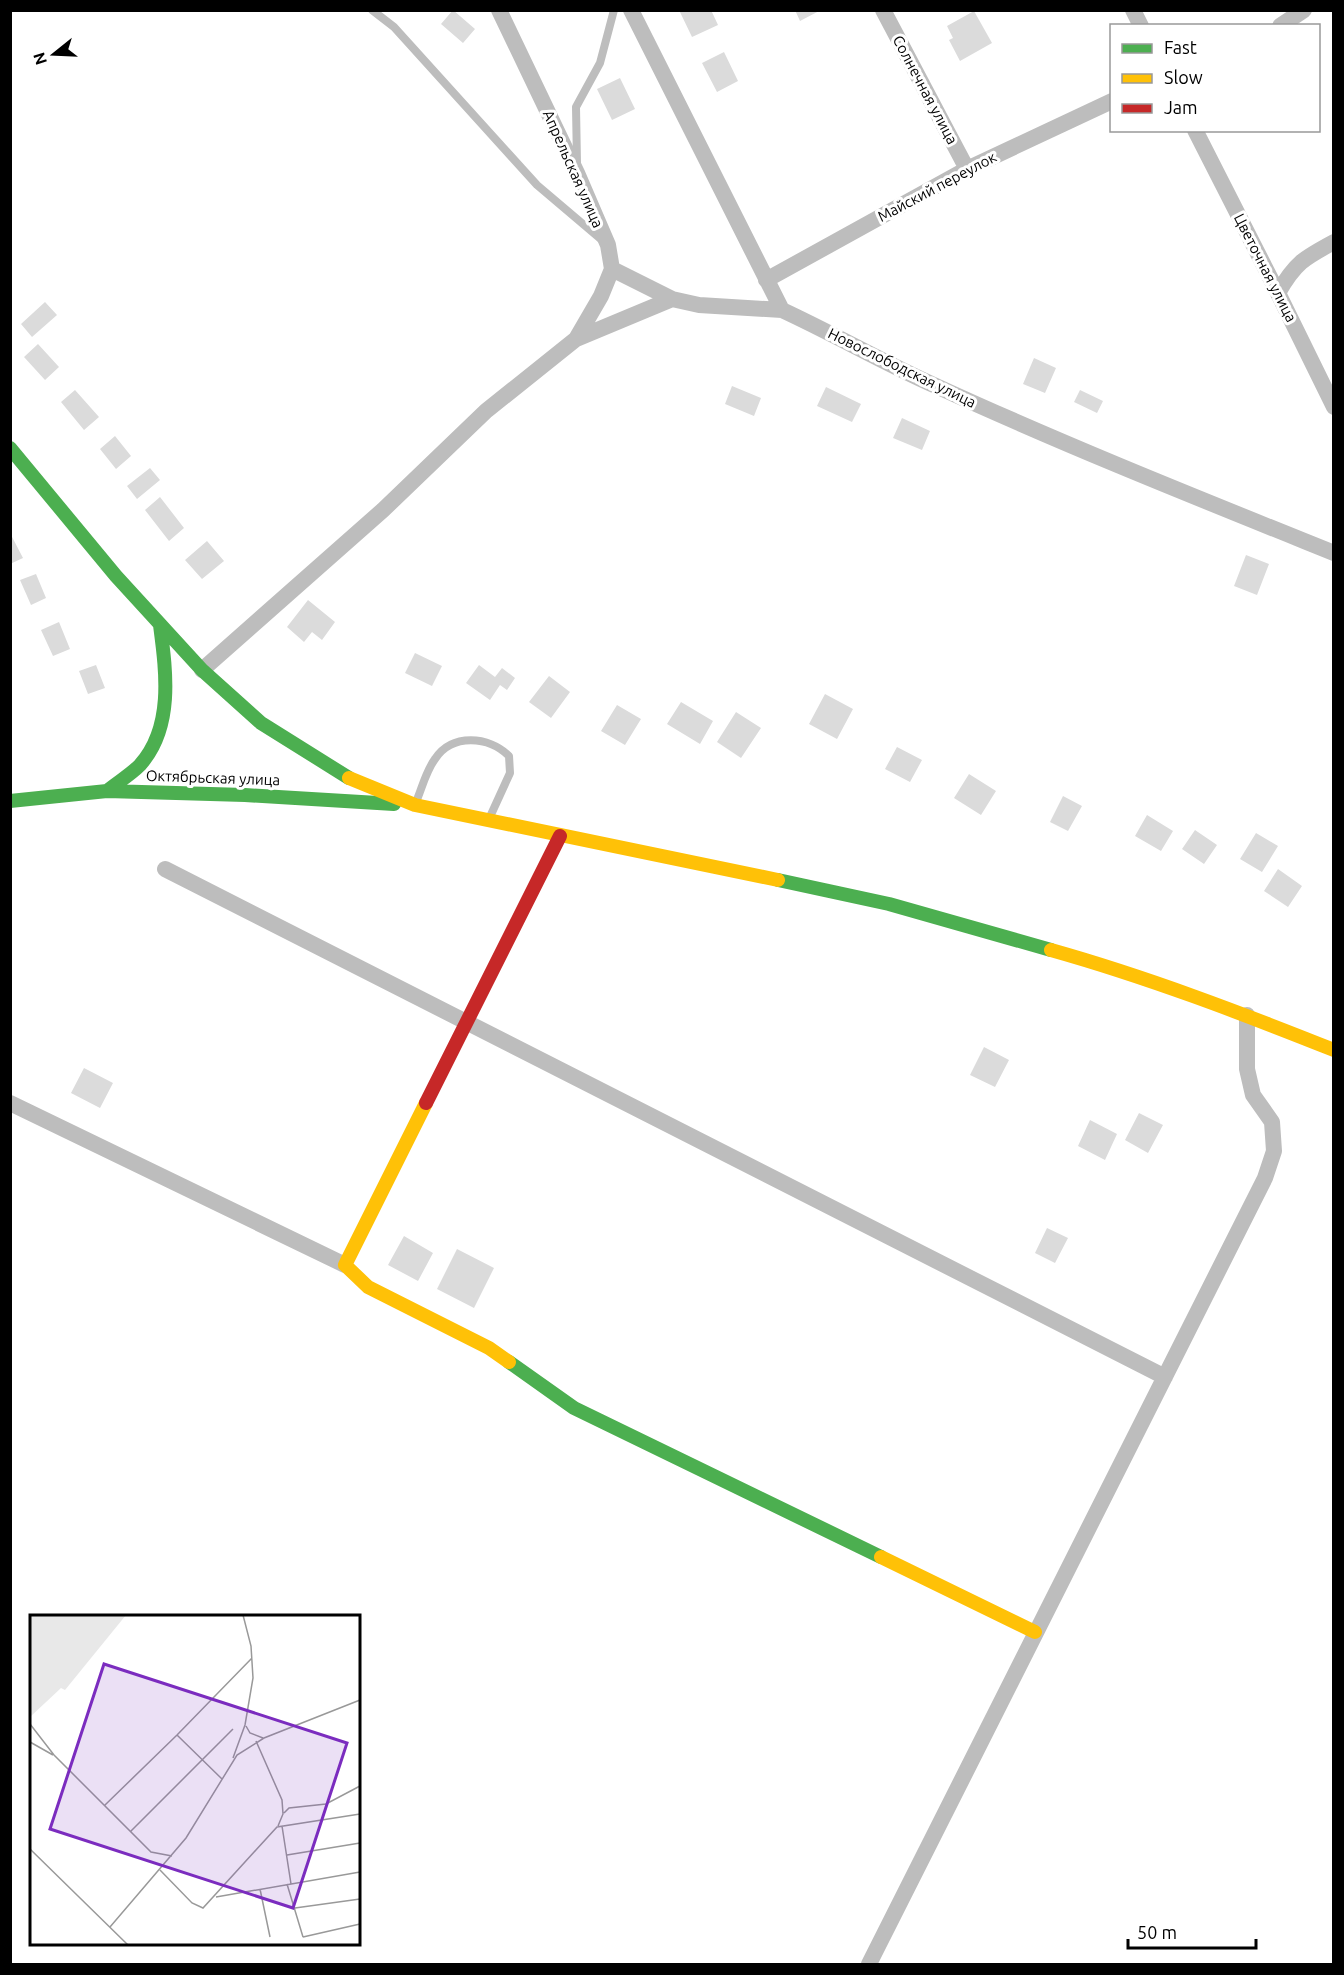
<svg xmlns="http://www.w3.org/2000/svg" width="1344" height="1975" viewBox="0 0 1344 1975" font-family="Ubuntu,sans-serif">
  <rect width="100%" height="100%" fill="#fff"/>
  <path fill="#dbdbdb" d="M453,10l22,19 -12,14 -22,-19z
    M679,10h32l7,15 -26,12z
    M795,10h26l-21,11z
    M974,11l18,32 -32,18 -11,-21 4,-2 -6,-12z
    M724,52l14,29 -21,11 -15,-29z
    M620,78l15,31 -23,11 -15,-31z
    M45,302l12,13 -25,22 -11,-13z
    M38,344l21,23 -14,13 -21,-23z
    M1034,358l22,10 -11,25 -22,-9z
    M732,386l29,12 -7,18 -29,-12z
    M826,387l35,17 -9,18 -35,-16z
    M75,390l24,27 -15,13 -23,-28z
    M1080,390l23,11 -6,12 -23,-11z
    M902,418l28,13 -8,19 -29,-12z
    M115,436l16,20 -15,13 -16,-20z
    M150,468l10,12 -23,19 -10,-13z
    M160,497l24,31 -15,13 -24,-31z
    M10,533l13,25 -13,6z
    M207,541l17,20 -22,18 -17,-19z
    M1246,555l23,9 -12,31 -23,-9z
    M36,574l10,24 -15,7 -11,-25z
    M308,600l27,22 -13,18 -10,-8 -8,10 -17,-15z
    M59,622l11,27 -17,7 -12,-26z
    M415,653l27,13 -10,20 -27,-13z
    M96,665l9,23 -17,6 -9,-23z
    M479,665l16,12 7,-9 13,10 -8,12 -7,-5 -10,15 -24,-17z
    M549,676l21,16 -19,26 -22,-16z
    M825,694l28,15 -16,30 -28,-15z
    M681,702l32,19 -13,23 -33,-20z
    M617,705l24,14 -16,26 -24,-14z
    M736,712l25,16 -20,30 -24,-16z
    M897,747l25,13 -12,22 -25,-13z
    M969,774l27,17 -15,24 -27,-17z
    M1063,796l19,10 -14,25 -18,-9z
    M1147,815l26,16 -12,20 -26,-15z
    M1195,830l22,15 -13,19 -22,-15z
    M1256,833l22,13 -16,26 -22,-13z
    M1278,869l24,17 -14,21 -24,-16z
    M984,1047l25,13 -14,27 -25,-12z
    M84,1068l29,15 -13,25 -29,-15z
    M1139,1113l24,12 -15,28 -23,-13z
    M1090,1120l27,14 -12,26 -27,-14z
    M1047,1228l21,10 -13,25 -20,-10z
    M404,1236l29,17 -15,28 -30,-16z
    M457,1249l37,19 -20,40 -37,-19z"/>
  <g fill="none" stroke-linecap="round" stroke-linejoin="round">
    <path stroke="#bdbdbd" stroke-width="8" d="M372,10l22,17 143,158 66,56
      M577,164l-1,-57 24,-44 14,-53
      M416,802c6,-14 10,-31 19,-43 17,-26 54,-23 74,-3l1,17 -21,46"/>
    <path stroke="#bdbdbd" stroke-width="16" d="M499,10l78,163 31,72 4,24 60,30
      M631,10l151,300c52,24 102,53 154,76 131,60 264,113 398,167
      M883,10l84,159
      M1133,10l8,16
      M1280,26l24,-16
      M1195,130l83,163 56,114
      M766,280l201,-111 145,-68
      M1278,293c17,-30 26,-35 56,-51
      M576,339l25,-43 11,-27
      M202,670l181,-160 103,-99 90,-72 96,-40 27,6 83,5
      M165,869l1000,508
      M10,1103l335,162
      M869,1964l396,-786 9,-27 -2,-29 -19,-27 -6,-26v-54"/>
    <path stroke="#4caf50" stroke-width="14" d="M10,448l106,128 86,94 59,53 88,55
      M107,791c11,-9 23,-16 33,-26 34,-38 26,-94 20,-140
      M10,801l97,-10 138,4 149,9
      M778,880l111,24 162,46
      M509,1362l65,46 307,149"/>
    <path stroke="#ffc107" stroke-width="14" d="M349,778l66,27 363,75
      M1051,950c96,27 190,63 283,100
      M426,1103l-81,162 23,22 121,61 20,14
      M881,1557l154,75"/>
    <path stroke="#c62828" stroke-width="14" d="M426,1103l134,-267"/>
  </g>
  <g text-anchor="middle" stroke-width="6" stroke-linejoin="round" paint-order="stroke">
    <g font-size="15" fill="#000" stroke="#fff">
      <text transform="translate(925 90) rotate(62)" y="5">Солнечная улица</text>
      <text transform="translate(573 169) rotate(66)" y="5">Апрельская улица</text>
      <text transform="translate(937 187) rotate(-28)" y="5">Майский переулок</text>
      <text transform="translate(1265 268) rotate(63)" y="5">Цветочная улица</text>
      <text transform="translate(902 368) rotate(26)" y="5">Новослободская улица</text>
      <text transform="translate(213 778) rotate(2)" y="5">Октябрьская улица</text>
    </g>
  </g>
  <g transform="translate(30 1615)">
    <rect width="330" height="330" fill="#fff"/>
    <path d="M0,0h96l-61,75 -4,-2 -31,29z" fill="#e8e8e8"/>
    <path fill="none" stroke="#999" stroke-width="1.5" d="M0,109l24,31 97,97 21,4M216,111l4,7 13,5M147,120l75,-77M226,126l26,59 1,14 -5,12M0,127l23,13M203,143l12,-33 8,-47 -2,-32 -8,-31M75,190l72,-70 45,44M254,198l5,-5 37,-4 34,-18M252,211l9,58M101,216l102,-102M0,234l98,96M257,240l73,-12M130,255l32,33 11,5 74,-81 83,-13M257,269l16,53M230,274l10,48M186,282l144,-25M265,293l65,-9M80,312l76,-89 51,-83 27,-17 96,-38M273,322l57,-13"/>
    <path fill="#7b2cbf" fill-opacity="0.15" stroke="#7b2cbf" stroke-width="3" d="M74,49l243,79 -54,165 -243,-79z"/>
    <rect width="330" height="330" fill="none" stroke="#000" stroke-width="3"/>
  </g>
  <rect width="1344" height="1975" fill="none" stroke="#000000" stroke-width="24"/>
  <rect x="1110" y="24" width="210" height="108" fill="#ffffff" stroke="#999999" stroke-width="1.5"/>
  <rect x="1122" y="44" width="30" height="9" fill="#4caf50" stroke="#999999" stroke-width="1.5"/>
  <text x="1164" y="54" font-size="18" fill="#000000">Fast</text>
  <rect x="1122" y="74" width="30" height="9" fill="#ffc107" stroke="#999999" stroke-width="1.5"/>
  <text x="1164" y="84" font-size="18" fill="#000000">Slow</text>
  <rect x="1122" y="104" width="30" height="9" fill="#c62828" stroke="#999999" stroke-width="1.5"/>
  <text x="1164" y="114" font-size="18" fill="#000000">Jam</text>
  <g transform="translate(54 54) rotate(252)" stroke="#ffffff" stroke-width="4.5" paint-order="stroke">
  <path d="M0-4.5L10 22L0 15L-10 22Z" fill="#000000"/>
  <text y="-9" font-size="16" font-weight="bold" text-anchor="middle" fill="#000000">N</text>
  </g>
  <path d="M1128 1939v9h128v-9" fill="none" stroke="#000000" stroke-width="3"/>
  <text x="1137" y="1939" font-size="18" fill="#000000" stroke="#ffffff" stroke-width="4.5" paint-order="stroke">50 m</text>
</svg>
